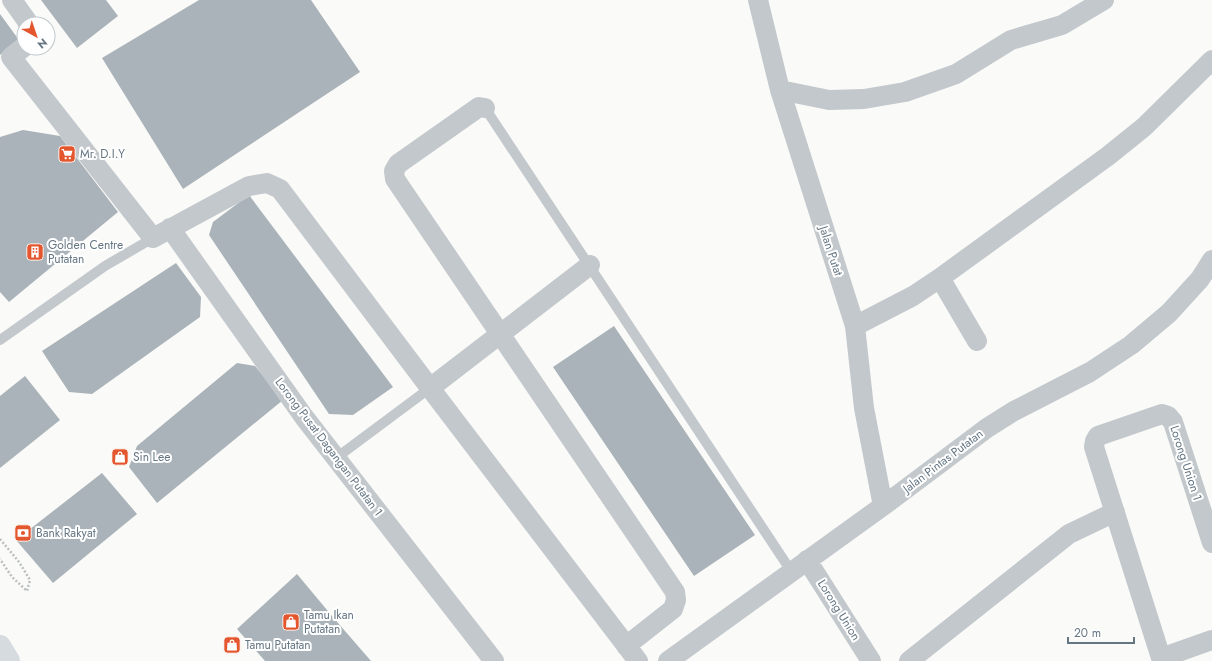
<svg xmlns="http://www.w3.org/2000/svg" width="1212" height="661" viewBox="0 0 1212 661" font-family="Jost,sans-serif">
  <rect width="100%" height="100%" fill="#fafaf8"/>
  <path fill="#aab3b9" d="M41,0h65l12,16 -41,32z
    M199,0h112l49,72 -177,117 -81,-131z
    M0,14l19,26 -19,15z
    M23,130l37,6 58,76 -109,90 -9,-10v-155z
    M249,195l144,192 -40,28 -24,-1 -120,-179 4,-13z
    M176,263l25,34 -1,20 -108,77 -23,-2 -27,-41z
    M614,326l141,209 -61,41 -141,-209z
    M237,363l18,3 28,34 -126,103 -28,-36 8,-21z
    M25,376l35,44 -60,48v-72z
    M102,473l35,41 -84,69 -37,-43z
    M297,574l35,42 39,45h-106l-28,-32z"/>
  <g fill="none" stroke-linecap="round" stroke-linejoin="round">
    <path stroke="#bbbfc2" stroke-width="2.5" stroke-dasharray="2 2" stroke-linecap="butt" d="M0,539l19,23 11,18 -3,11 -15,-14 -12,-18"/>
    <path stroke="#c3c8cc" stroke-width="10" d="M485,108l306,463
      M0,340l105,-74 48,-28
      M336,458l94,-70"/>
    <path stroke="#c3c8cc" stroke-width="20" d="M12,0l15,21 1,3
      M758,0l22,90 75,236 9,82 19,98
      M24,47l-13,10 142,181 96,-52 18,-3 13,6 150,199 208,273
      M780,90l49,10 35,-1 41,-7 51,-18 55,-34 51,-15 42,-25
      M485,108l-6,-1 -81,57 -4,7 1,8 280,413 1,8 -3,9 -47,37
      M170,228l134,189 190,244
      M940,278l37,63
      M855,326l58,-30 27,-18 168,-122 36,-29 68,-67
      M430,388l160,-123
      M807,560l64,101
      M1161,658l51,-18
      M668,661l215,-155 104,-78 27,-17 76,-39 41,-27 38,-32 31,-34 12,-19
      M909,661l160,-127 46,-22
      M1162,661l-68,-214 1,-6 3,-5 64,-22 6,2 5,6 39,121"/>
    <path stroke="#d6dbdf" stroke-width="22" d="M0,646l9,15"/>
  </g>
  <defs>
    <symbol id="supermarket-square" viewBox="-11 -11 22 22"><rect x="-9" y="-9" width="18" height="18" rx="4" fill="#e4572e" stroke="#fff"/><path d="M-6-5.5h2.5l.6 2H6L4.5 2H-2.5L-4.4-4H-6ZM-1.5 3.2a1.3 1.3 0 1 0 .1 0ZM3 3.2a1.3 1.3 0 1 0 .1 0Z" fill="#fff"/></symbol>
    <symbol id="building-square" viewBox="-11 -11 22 22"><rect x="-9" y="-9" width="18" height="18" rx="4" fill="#e4572e" stroke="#fff"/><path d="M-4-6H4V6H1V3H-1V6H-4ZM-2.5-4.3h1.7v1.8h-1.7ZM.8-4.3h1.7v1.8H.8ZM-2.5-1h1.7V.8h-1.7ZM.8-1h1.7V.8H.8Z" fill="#fff"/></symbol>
    <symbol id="shop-square" viewBox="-11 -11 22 22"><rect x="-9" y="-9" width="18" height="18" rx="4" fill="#e4572e" stroke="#fff"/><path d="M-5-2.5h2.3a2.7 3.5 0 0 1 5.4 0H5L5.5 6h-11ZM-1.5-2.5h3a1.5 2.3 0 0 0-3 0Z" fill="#fff"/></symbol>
    <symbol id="bank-square" viewBox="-11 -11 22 22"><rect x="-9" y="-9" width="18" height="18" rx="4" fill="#e4572e" stroke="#fff"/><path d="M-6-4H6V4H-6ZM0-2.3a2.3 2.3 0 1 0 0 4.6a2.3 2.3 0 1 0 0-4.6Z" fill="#fff"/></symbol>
  </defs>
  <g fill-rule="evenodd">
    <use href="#supermarket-square" x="57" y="144" width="20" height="20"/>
    <use href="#building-square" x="25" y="242" width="20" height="20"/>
    <use href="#shop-square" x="110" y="447" width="20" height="20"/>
    <use href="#bank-square" x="13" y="523" width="20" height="20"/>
    <use href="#shop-square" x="281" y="612" width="20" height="20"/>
    <use href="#shop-square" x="222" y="635" width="20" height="20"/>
  </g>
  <g text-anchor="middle" stroke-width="4" stroke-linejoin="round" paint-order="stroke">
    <g font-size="12" fill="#657683" stroke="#fff" text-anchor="start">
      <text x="80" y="158">Mr. D.I.Y</text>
      <text x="48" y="249">Golden Centre<tspan x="48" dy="14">Putatan</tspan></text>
      <text x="133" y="461">Sin Lee</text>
      <text x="36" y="537">Bank Rakyat</text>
      <text x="304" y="619">Tamu Ikan<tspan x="304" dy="14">Putatan</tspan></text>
      <text x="245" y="649">Tamu Putatan</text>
    </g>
    <g font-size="12" fill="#657683" stroke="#fff">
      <text transform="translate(831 251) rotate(72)" y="4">Jalan Putat</text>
      <text transform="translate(329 447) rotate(53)" y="4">Lorong Pusat Dagangan Putatan 1</text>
      <text transform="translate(943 461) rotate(-37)" y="4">Jalan Pintas Putatan</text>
      <text transform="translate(1186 463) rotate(72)" y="4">Lorong Union 1</text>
      <text transform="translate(839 610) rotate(58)" y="4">Lorong Union</text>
    </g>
  </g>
  <g transform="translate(36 36) rotate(140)"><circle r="19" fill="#ffffff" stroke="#c1c8cd"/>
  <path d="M0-3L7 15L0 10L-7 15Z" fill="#e4572e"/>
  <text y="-6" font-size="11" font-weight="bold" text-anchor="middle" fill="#657683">N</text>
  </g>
  <path d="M1068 637v6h66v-6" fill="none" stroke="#657683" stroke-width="2"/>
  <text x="1074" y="637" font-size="12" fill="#657683" stroke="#ffffff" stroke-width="3" paint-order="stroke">20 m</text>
</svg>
